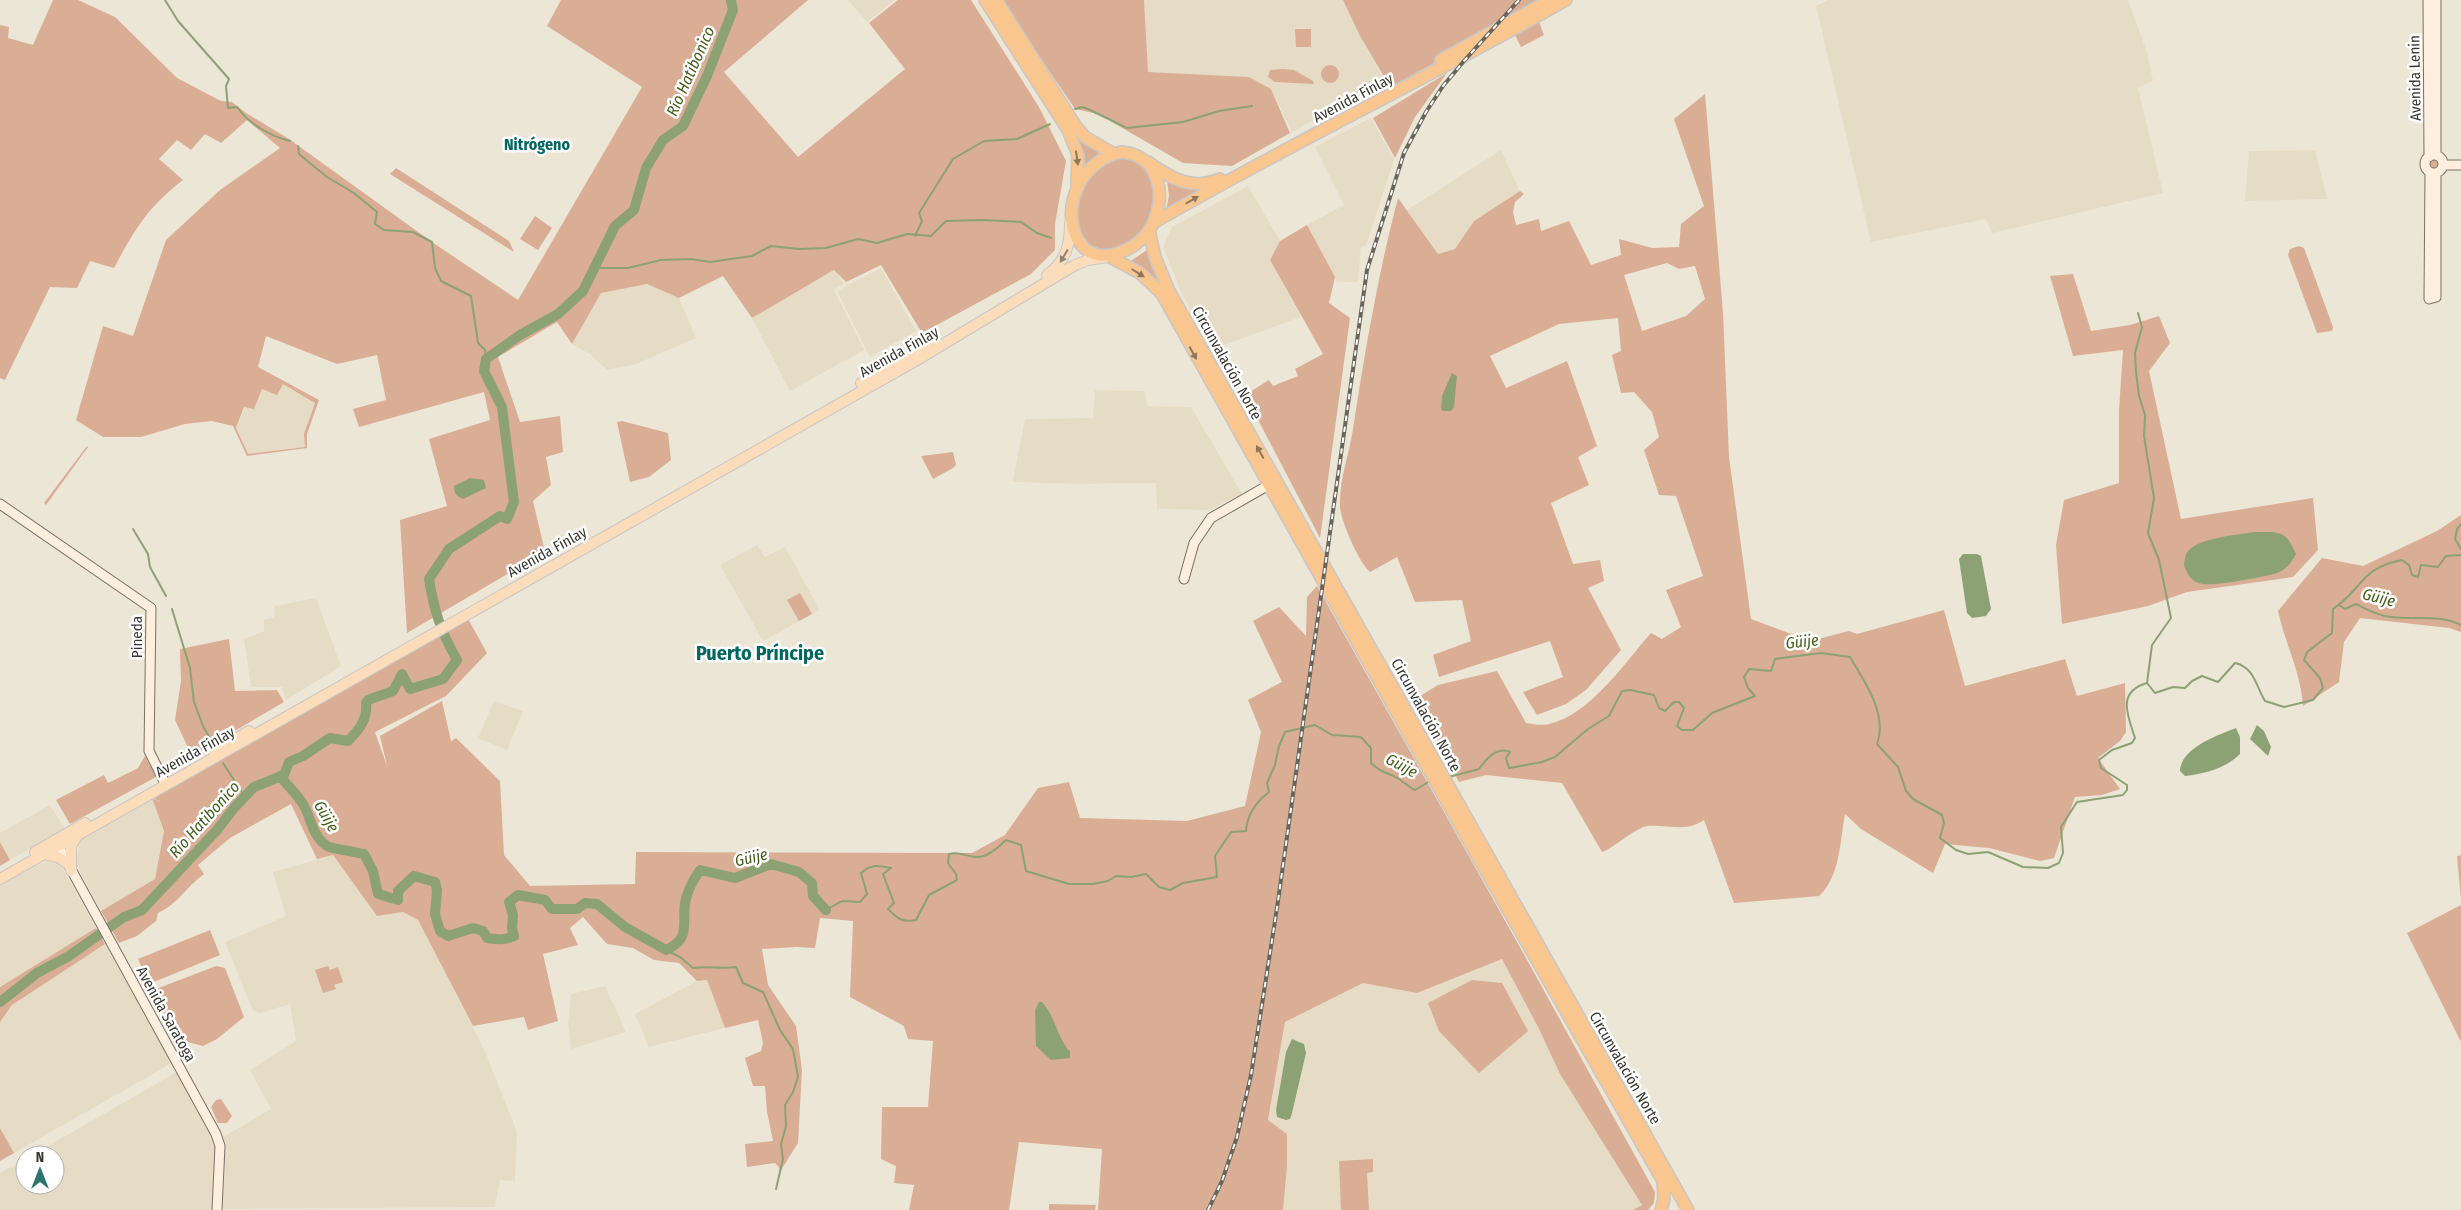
<svg xmlns="http://www.w3.org/2000/svg" width="2461" height="1210" viewBox="0 0 2461 1210" font-family="'Fira Sans Condensed',sans-serif">
  <rect width="100%" height="100%" fill="#ece6d7"/>
  <path fill="#e6dcc6" d="M848,0h47l-28,22z
    M1144,0h199l17,36 25,46 -93,50 -21,-43 -22,-12 -101,-5z
    M1828,0h300l19,52 6,29 -15,7 25,105 -171,40 -6,-14 -115,23 -55,-236z
    M1371,118l23,41 -28,87h-5l-3,36h-21l-30,-57 37,-20 -29,-58z
    M1501,150l19,41 -46,30 -19,28 -17,5 -31,-44z
    M2315,150l12,49 -82,2 4,-50z
    M1248,186l32,55 -10,19 31,57 -88,32 -32,-57 -18,-45 9,-20z
    M881,268l35,63 -46,26 -33,-66z
    M835,270l8,14 -9,6 30,60 -74,41 -38,-73z
    M647,284l32,14 17,40 -60,26 -29,6 -17,-16 -18,-10 28,-51z
    M283,383l33,20 -12,31 1,13 -57,7 -12,-25 9,-22 17,-18z
    M1095,390l50,1 2,15 44,1 51,87 -33,16 -52,-1 -1,-26 -78,1 -62,-2 -3,-2 12,-61 68,-1z
    M757,545l8,12 20,-10 35,63 -57,31 -43,-76z
    M316,598l25,68 -55,34 -4,-13h-31l-7,-48 20,-8v-11l10,-3 1,-11z
    M494,701l29,10 -16,39 -29,-12z
    M152,798l12,33 -9,48 -54,32 -25,-47 3,-20 5,-8z
    M50,805l15,24 -55,31 -10,-18v-9z
    M333,855l44,61 26,-4 15,8 66,129 33,83 -2,49 -15,-1 -5,27 -272,2 2,-58 -2,-14 48,-28 -21,-39 46,-29 -6,-37 -30,9 -7,-2 -28,-69 61,-26 -13,-44z
    M52,858l8,6 36,64 -96,59v-102z
    M105,944l67,119 -158,90 -14,-25v-106l12,-17z
    M1502,959l37,70 21,45 82,131 -9,5h-350l4,-44v-32l-19,-14 17,-98 78,-39 54,10z
    M707,980l18,48 -76,19 -14,-33 62,-33z
    M605,986l21,46 -55,17 -3,-26 3,-29z
    M177,1072l35,64 3,10 -2,64h-213v-37l25,-14v26h30v-30h-23z"/>
  <path fill="#daad95" fill-rule="evenodd" d="M53,0h25l37,17 62,61 44,23 11,1 14,11 43,26 143,103 86,58 124,-213 -95,-61 14,-26h247l-84,72 74,85 107,-88 -36,-46 29,-23h73l68,107 27,54 -11,63v26l-24,24 -109,59 -41,-68 -35,17 -12,-12 -82,48 -29,-42 -44,22 -32,-14 -46,9 -29,51 -15,-22 -59,35 22,65 40,-6 3,36 -17,5 5,28 -18,16 12,51 -138,81 -7,-113 47,-14 -18,-67 61,-19 -6,-28 -125,35 -6,-18 33,-9 -9,-45 -40,9 -71,-28 -8,31 61,33 -12,34v14l-60,8 -14,-30 -21,-5 -27,3 -44,13h-38l-27,-17 27,-94 30,10 33,-96 54,-50 60,-42 -33,-28 -26,23 -16,-9 -14,16 -14,-10 -18,19 24,21c-36,28 -48,49 -69,88l-24,-7 -13,27 -27,-1 -45,93 -5,-2v-353l9,2 -1,11 25,7zM283,384l32,19 -11,31 1,13 -57,7 -12,-26 8,-21 10,2 8,-20 15,6z
    M1001,0h143l4,72 101,5 22,12 19,44 -58,33 -49,-3 -85,-49 -23,-5z
    M1343,0h194l-93,53v5l-54,29 -30,-51z
    M1539,22l5,13 -23,12 -6,-12z
    M1295,29h16v18h-15z
    M1321 74a9 9 0 1 1 18 0a9 9 0 1 1-18 0Z
    M1283,69l11,1 19,11 1,3 -39,-2 -7,-5 2,-7z
    M1447,73l-32,44 -20,41 -22,-40z
    M1705,94l18,219 6,144 22,162 59,22 39,-10 8,3 87,-24 21,76 100,-27 12,37 48,-13 1,49 -6,9 -22,17 22,31 -18,6 -27,2 -21,61 -14,3 -51,-13 -44,-4 -12,29 -72,-44 -16,-15c-5,27 -5,63 -26,82l-85,7 -30,-83c-19,13 -36,4 -57,6 -9,1 -31,19 -40,24l-5,2 -40,-69 -76,-8 -27,7 -44,-83 23,-14 59,-14 29,52c7,1 16,3 23,1 41,-9 76,-62 102,-91l11,6 19,-12 -15,-37 37,-14 -27,-80 -17,-1 -15,-45 15,-13 -7,-25 -18,-20 -13,1 -9,-38 9,-4 -3,-33 -59,6 -69,32 16,32 61,-27 30,85 -19,11 11,28 -38,18 22,61 27,-4 4,21 -16,7 33,62 -35,40 -20,14 -29,11 -14,-23 40,-15 -13,-36 -111,36 -6,-22 38,-14 -9,-41 -47,2 -18,-45 -27,15c-11,-9 -29,-51 -30,-65 -1,-27 9,-52 13,-78 12,-78 25,-155 45,-231l40,56 17,-5 19,-28 46,-30 4,3 -9,8 -2,10 3,13 23,-6 2,12 28,-10 22,44 30,-10 -2,-16 33,9 27,-1 2,-23 23,-18 -30,-87zM1667,263l12,6 16,-3 10,33 -19,17 -44,15 -18,-56z
    M1076,134l27,19 -18,14 -1,-13z
    M2426 164a7 7 0 1 1 14 0a7 7 0 1 1-14 0Z
    M1128,158l13,4 14,20 -3,43 -25,26h-34c-4,-5 -10,-9 -13,-14 -15,-24 8,-69 32,-78 5,-1 11,-1 16,-1z
    M396,168l113,73 5,11 -124,-78z
    M1167,181c17,8 30,9 49,7l-51,28 4,-20z
    M535,216l17,12 -14,22 -18,-11z
    M1307,225l28,52 -6,26 21,15 -30,220 -75,-143 24,-15 4,6 25,-10 -3,-7 28,-15 -53,-94 10,-19z
    M2299,246l5,2 29,79 -1,4 -15,2 -29,-78 2,-6z
    M1147,250l13,35 -31,-23z
    M2073,274l18,57 39,-6 29,-9 11,27 -21,28 32,148 132,-21 5,52 -25,27 -106,15 -39,14 -86,18 -6,-79 8,-45 55,-17v-72l4,-61 -50,6 -23,-80z
    M622,421l46,12 3,27 -22,17 -19,5 -13,-60z
    M87,446l1,1 -42,58 -2,-2z
    M953,452l3,13 -3,3 -20,11 -12,-23z
    M2461,515v117l-12,-4 -89,-10 -16,24 -5,40 -36,24c-2,-33 -18,-63 -25,-95l44,-53 41,8 74,-35z
    M1317,586l204,363 134,243 -1,11 -6,7h-15l9,-5 -82,-131 -21,-45 -37,-70 -85,34 -54,-10 -78,39 -17,98 19,14v32l-4,44h-185l4,-61 -83,-7 -10,68h-100l5,-25 -20,-2 2,-17 -15,-7 1,-52h46l5,-66 -25,-2 -4,-13 -54,-29 3,-76 -33,-3 -5,30 -18,-1 -35,2 6,36 28,41 6,44 -4,73 -17,27 -6,-7 -28,4 -2,-23 28,-3 -6,-29 -2,-26h-12l-8,-28 16,-7 2,-8 -5,-23 -33,8 -18,-48 -10,1 -18,-18 -25,-3 -21,-12 -26,-4 -24,-27 -13,11 8,17 -35,9 15,67 -30,9 -4,-13 -51,9 -55,-106 -15,-8 -26,4 -44,-61 -16,4 -26,-55 -61,34 -32,27 6,9c-19,14 -25,29 -46,39l-2,8 -19,15 -18,7 -18,-32 54,-32 9,-48 -12,-33 8,4 -6,-4 314,-179 19,34 -41,43 -71,36 12,34 -7,-30 62,-35 9,40 5,-3 44,43 4,74 26,31 105,-2 1,-32 336,1 33,-18 33,-47 31,-6 11,36 107,3 58,-15 16,-74 -13,-32 34,-18 -29,-61 26,-14 27,29 1,-39z
    M800,593l12,21 -13,7 -12,-21z
    M229,639l6,52 42,-1 7,12 -92,54 -17,-36 6,-39 -1,-32z
    M145,756l11,21 -86,47 -14,-24 48,-25 4,8 30,-15z
    M0,842l10,18 -10,6z
    M2461,855v44l-4,-43z
    M2461,905v137l-54,-109z
    M96,928l9,16 -93,61 -12,17v-35z
    M210,930l10,25 -71,29 -11,-25z
    M216,966l9,2 19,49 -27,22 -14,7 -23,-6 -10,-7 -19,-42z
    M328,966l2,4 8,-3 5,15 -9,3 2,4 -13,4 -8,-23z
    M1472,980l30,3 26,48 -49,42 -40,-42 -11,-28z
    M221,1099l11,17 -5,7h-9l-7,-16 5,-7z
    M0,1128l14,25 -14,8z
    M1373,1159v13l-6,1 2,37h-28l-2,-49z
    M1049,1204l47,1 -1,5h-46z"/>
  <path fill="#8da274" d="M1452,373l5,3 -3,31 -3,4h-8l-2,-2 1,-13z
    M470,478l14,2 2,8 -23,11c-7,-3 -9,-6 -9,-13z
    M2254,532c26,0 31,-3 42,22 -4,8 -10,16 -19,19 -13,4 -61,13 -74,11 -11,-1 -15,-9 -19,-18 0,-3 1,-8 2,-12 8,-16 51,-19 68,-22z
    M1963,554h14l4,2 10,53 -5,7 -14,2 -5,-5 -8,-54z
    M2257,725l7,6 7,16 -3,9 -18,-17z
    M2236,728l4,9v17c-14,14 -35,20 -55,22l-5,-5c1,-23 38,-36 56,-43z
    M1039,1002h3c13,14 15,35 28,50v6l-19,2 -15,-14 -1,-36z
    M1292,1039l12,5 2,9 -14,60 -2,6 -4,1 -9,-3 -1,-7 10,-58z"/>
  <g fill="none" stroke-linecap="round" stroke-linejoin="round">
    <path stroke="#8da274" stroke-width="2" d="M165,0l13,21 51,58 -3,7 2,22 9,-1c12,17 33,29 53,34
      M1075,109l7,-2 6,2 39,19 56,-6 36,-11 33,-5
      M298,146l1,8 28,23 27,16 23,19 -2,12 9,6 29,2 19,10 3,26 6,13 30,15 7,47 7,7 1,9
      M915,236l7,-15 -3,-8 34,-54 31,-18 33,-2 33,-15
      M594,268h34l33,-8 30,-1 19,3 42,-6 19,-10 28,3 27,-1 32,-9 19,4 30,-9 24,2 15,-15 36,-1 39,2 16,11 14,5
      M2138,313l4,14 -7,26 1,19 3,24 6,19 -1,21 10,62 -6,35 11,27 12,58 -19,27 -5,38
      M2461,524l-4,5 -2,10 6,10
      M133,529l15,25 2,13 16,29
      M2339,605l6,4 11,-5c12,6 23,12 36,13 23,3 48,-3 69,8
      M172,609l18,59 4,34 9,24 9,16
      M223,763l22,34
      M1449,777l30,-8c6,-9 18,-23 31,-17l-4,6 3,10 33,-6 13,-5 33,-28 21,-13 13,-25 8,-1 24,5 5,13 6,3 9,-9h5l5,6 -7,18 5,4h11l19,-17 43,-17 -7,-8 -4,-11 5,-8 22,2 4,-12 46,-6 29,4c15,25 38,58 27,87l21,23 8,24 7,8 29,16 2,8 -4,15 16,12 12,4 20,-2 35,15 25,1 11,-5 4,-10 -2,-26 16,-25 46,-7 4,-5v-5l-26,-17 -2,-8 13,-10 20,-7 3,-5c-7,-22 -19,-46 12,-55l8,10 18,-6 12,1 7,-7 10,-5 16,6 17,-19c19,4 21,23 30,38l19,6 29,-7 10,-12 -3,-10 -16,-18 3,-8 25,-19 1,-24c31,-21 27,-41 69,-49l7,5 3,10 6,2 3,-12 17,2 8,-11 15,-1
      M826,910l16,-9 18,1 7,-8 -6,-21c10,-9 17,-8 30,-5l-8,6 11,29 -6,6c9,9 14,14 28,11l13,-25 28,-15 -1,-6 -8,-11 1,-9c10,-3 16,2 27,3 11,1 23,-10 30,-17l15,5 5,26 43,13h24l15,-3 8,-5 15,1 15,-3 13,13 11,3 13,-7 34,-6 -2,-21 16,-24 15,-1c1,-16 10,-29 23,-39l-2,-9 8,-18 4,-19 6,-14 30,-7 17,10 29,2 10,11v15c12,12 18,9 28,16 6,4 10,8 16,11l15,-9
      M666,950l14,7 13,11c15,-2 28,1 43,-1l7,16 20,9 17,38 13,19 5,28 -5,15 -8,13 1,21 -5,18 2,15 -7,30"/>
    <path stroke="#8da274" stroke-width="10" d="M280,776c7,9 17,18 23,28 9,15 9,34 26,43 3,1 30,6 35,7l9,17 5,23 20,6v-9l16,-15 21,6 2,8 -2,24 5,17 8,5 25,-8 10,3 4,7c11,2 17,2 27,-2l-2,-8 1,-13 -4,-13 9,-7 27,5 7,9h25l8,-6 12,1 28,23 41,23c25,-11 16,-25 19,-47 2,-12 8,-23 15,-33l35,8 36,-14 28,8 13,11 1,13 13,14
      M0,1002l37,-29 32,-17 55,-39 18,-7 75,-80 17,-22 20,-21 30,-12 5,-13 14,-6 27,-18 18,3c11,-11 20,-22 18,-38l2,-3 25,-9 9,-17 8,15 33,-10 14,-19c-16,-28 -23,-49 -28,-81l20,-30 51,-33 7,3 7,-17 -12,-95 -18,-36 2,-12 34,-24 38,-21 25,-23 32,-65 19,-16 12,-42 17,-28 20,-14 24,-50 26,-66 -2,-10"/>
    <defs>
      <path id="secondary" d="M2428,0l1,157
        M2436,0v155
        M2425 164a9 9 0 1 1 18 0a9 9 0 1 1-18 0Z
        M2443,165h18
        M2430,172l-1,127 7,-2v-124
        M0,504l151,104 -2,143 17,34
        M1184,579l10,-36 17,-25 63,-36
        M55,840l161,294 4,12 -3,64"/>
      <path id="primary" d="M1047,275c19,-14 23,-29 23,-52
        M861,383l70,-39
        M213,751l36,-20
        M35,852l50,-29
        M44,854l14,3 10,7
        M71,871v-25l6,-10
        M0,879l917,-519 158,-95 13,-5 19,-3"/>
      <path id="highway" d="M985,0l83,130 10,25 -1,30
        M996,0l79,125 10,12 27,16
        M1441,60l109,-60
        M1122,152c41,4 46,51 26,80 -15,21 -54,36 -70,8 -19,-35 6,-82 44,-88z
        M1148,162c22,16 44,29 72,17
        M1153,223c136,-79 277,-146 413,-223
        M1149,230l6,27 14,34 519,919
        M1110,257l30,16 22,21 312,556 193,338
        M1661,1210l3,-11 -1,-18"/>
    </defs>
    <use href="#secondary" stroke="#777265" stroke-width="11"/>
    <use href="#primary" stroke="#c8c7c5" stroke-width="12"/>
    <use href="#highway" stroke="#c8c7c5" stroke-width="14"/>
    <use href="#secondary" stroke="#fdeede" stroke-width="9"/>
    <use href="#primary" stroke="#fbddbc" stroke-width="10"/>
    <use href="#highway" stroke="#f9c690" stroke-width="11"/>
    <defs>
      <path id="rail" d="M1208,1210l14,-29 15,-44 14,-62 26,-167 90,-638 37,-117 22,-41 17,-26 21,-25 55,-61"/>
    </defs>
    <use href="#rail" stroke="#68655d" stroke-width="4"/>
    <use href="#rail" stroke="#fff" stroke-width="2" stroke-dasharray="5.5" stroke-linecap="butt"/>
  </g>
  <defs><path id="oneway-solid" d="M-6-.8H1V-3.2L6.5 0L1 3.2V.8H-6Z" transform="scale(1.25)"/></defs>
  <g fill="#8f775c">
    <use href="#oneway-solid" transform="translate(1077 158) rotate(82)"/>
    <use href="#oneway-solid" transform="translate(1192 200) rotate(-30)"/>
    <use href="#oneway-solid" transform="translate(1138 273) rotate(32)"/>
    <use href="#oneway-solid" transform="translate(1193 353) rotate(61)"/>
    <use href="#oneway-solid" transform="translate(1260 452) rotate(-119)"/>
  </g>
  <use fill="#908270" href="#oneway-solid" transform="translate(1064 256) rotate(121)"/>
  <g text-anchor="middle" stroke-width="5" stroke-linejoin="round" paint-order="stroke">
    <g font-size="15" fill="#393731" stroke="#fff">
      <text transform="translate(2415 78) rotate(-91)" y="5">Avenida Lenin</text>
      <text transform="translate(1353 98) rotate(-28)" y="5">Avenida Finlay</text>
      <text transform="translate(899 352) rotate(-29)" y="5">Avenida Finlay</text>
      <text transform="translate(1227 363) rotate(61)" y="5">Circunvalación Norte</text>
      <text transform="translate(547 552) rotate(-29)" y="5">Avenida Finlay</text>
      <text transform="translate(137 637) rotate(-90)" y="5">Pineda</text>
      <text transform="translate(1426 715) rotate(61)" y="5">Circunvalación Norte</text>
      <text transform="translate(195 752) rotate(-29)" y="5">Avenida Finlay</text>
      <text transform="translate(166 1014) rotate(61)" y="5">Avenida Saratoga</text>
      <text transform="translate(1625 1068) rotate(60)" y="5">Circunvalación Norte</text>
    </g>
    <g font-size="16" font-style="italic" fill="#445e1a" stroke="#fff">
      <text transform="translate(690 71) rotate(-66)" y="6">Río Hatibonico</text>
      <text transform="translate(2379 597) rotate(14)" y="6">Güije</text>
      <text transform="translate(1802 641) rotate(-6)" y="6">Güije</text>
      <text transform="translate(1402 765) rotate(28)" y="6">Güije</text>
      <text transform="translate(327 816) rotate(60)" y="6">Güije</text>
      <text transform="translate(204 819) rotate(-48)" y="6">Río Hatibonico</text>
      <text transform="translate(751 857) rotate(-13)" y="6">Güije</text>
    </g>
    <g font-size="16" font-weight="bold" fill="#00665f" stroke="#fff">
      <text x="537" y="150">Nitrógeno</text>
    </g>
    <g font-size="20" font-weight="bold" fill="#00665f" stroke="#fff">
      <text x="760" y="660">Puerto Príncipe</text>
    </g>
  </g>
  <g transform="translate(40 1170)"><circle r="24" fill="#ffffff" stroke="#b0afad"/>
  <path d="M0-4L9 19L0 12L-9 19Z" fill="#2c756e"/>
  <text y="-8" font-size="14" font-weight="bold" text-anchor="middle" fill="#393731">N</text>
  </g>
</svg>
